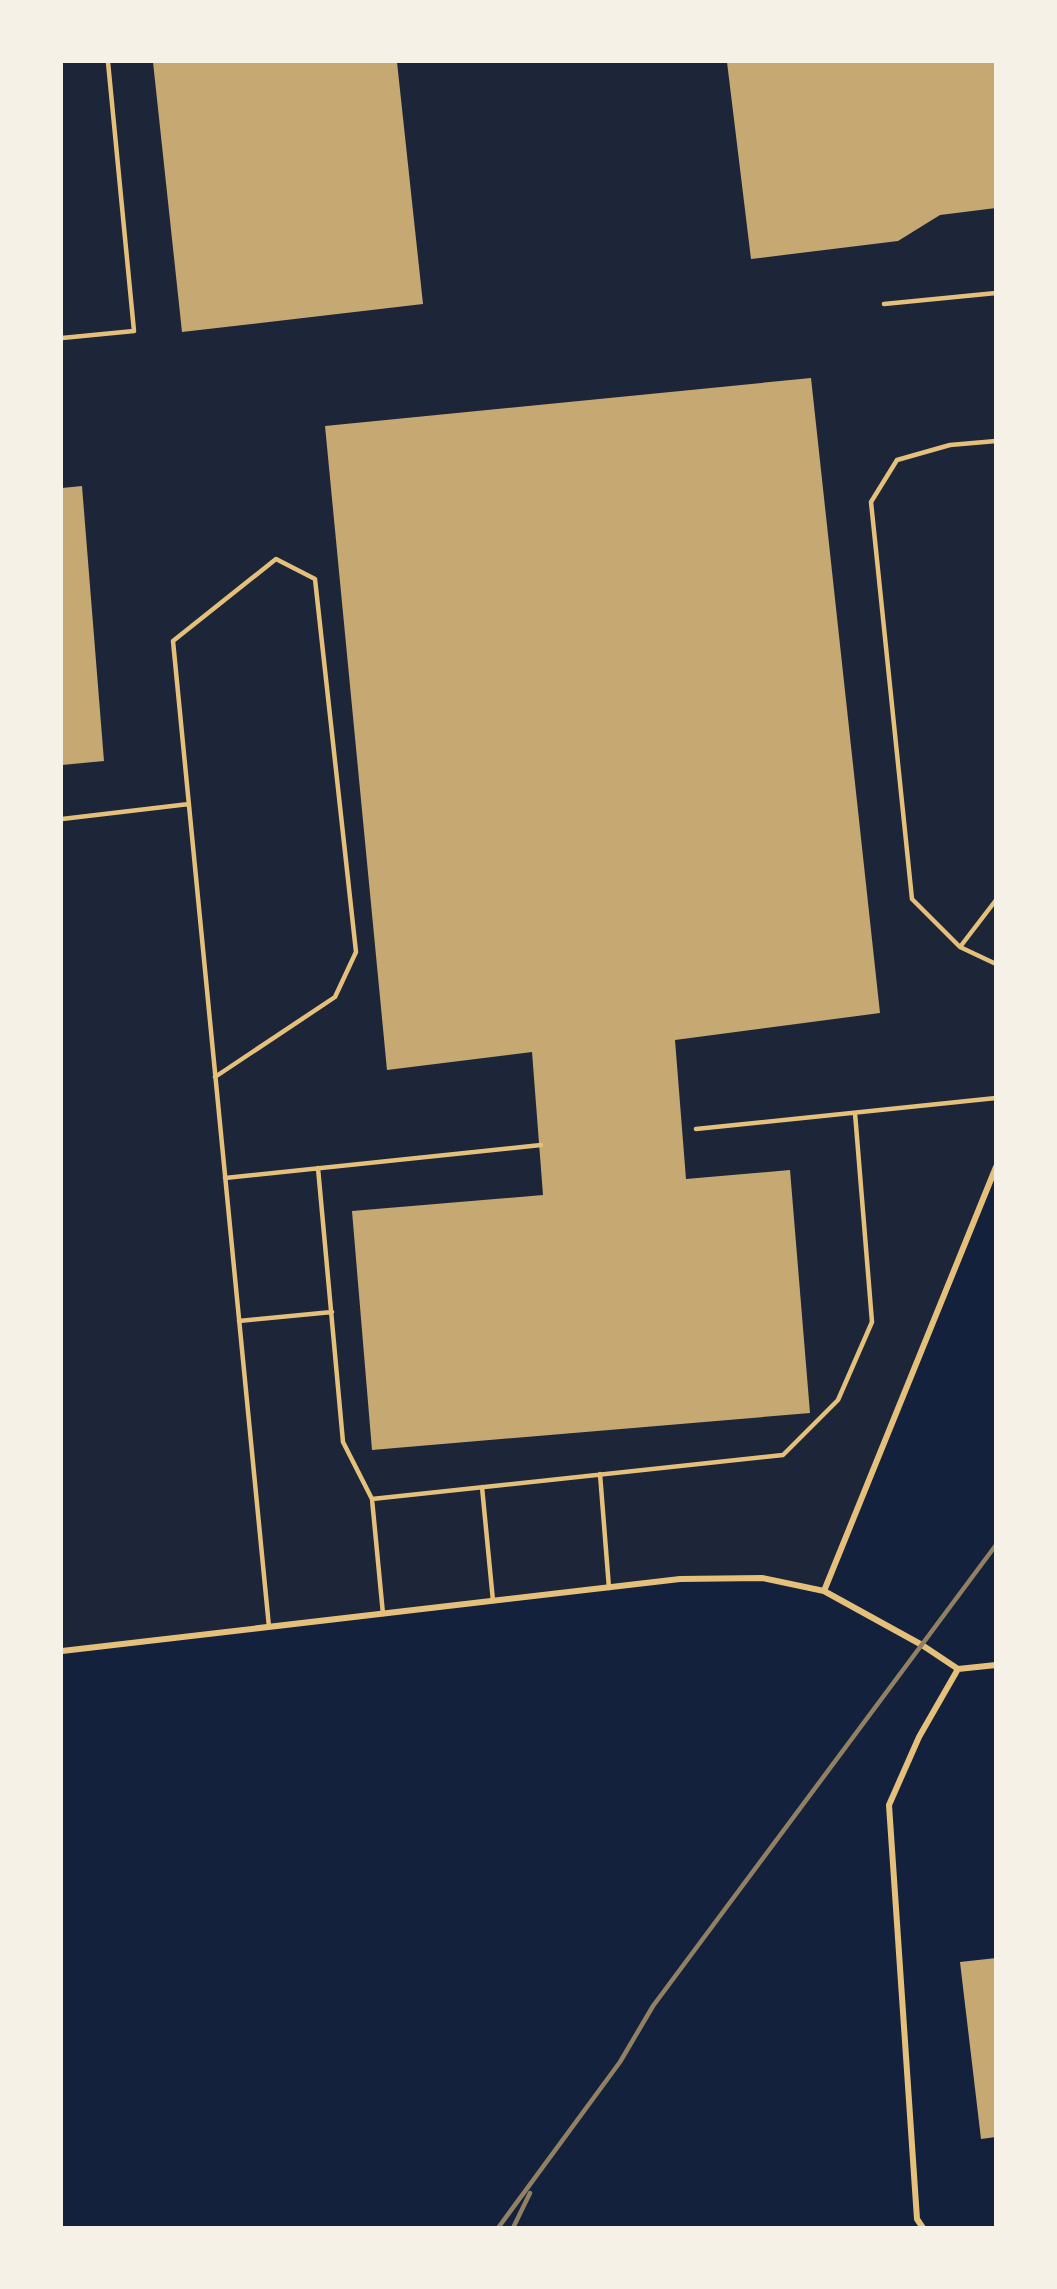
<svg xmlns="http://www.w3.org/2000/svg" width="1057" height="2289" viewBox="0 0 1057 2289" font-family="'Work Sans',sans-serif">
  <rect width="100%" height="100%" fill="#14213d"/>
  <path fill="#1d2539" d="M62,62h933v1105l-171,424 -62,-13 -82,1 -618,72z"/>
  <path fill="#c6a872" d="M153,62h244l26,242 -241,28z
    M727,62h269v146l-56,7 -42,26 -147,18z
    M811,378l69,635 -205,27 11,139 104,-9 20,243 -438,37 -20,-239 191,-16 -11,-143 -145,18 -62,-644z
    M82,486l22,275 -42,4v-277z
    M996,1958v179l-15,2 -21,-177z"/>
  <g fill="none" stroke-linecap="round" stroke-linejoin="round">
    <path stroke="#e5c07b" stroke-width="4.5" d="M884,304l112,-11
      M62,338l72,-7 -26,-269
      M996,441l-46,4 -53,15 -26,42 41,397 48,48 36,17
      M62,819l127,-15
      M960,947l36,-47
      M215,1077l120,-80 21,-45 -41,-373 -39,-20 -103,82 96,986
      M696,1129l300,-31
      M318,1168l25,274 29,57
      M225,1178l316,-33
      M239,1321l93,-9
      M600,1474l9,114
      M482,1487l11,114
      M383,1614l-11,-115 411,-44 55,-55 34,-78 -17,-209"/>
    <path stroke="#e5c07b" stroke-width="6" d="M824,1591l172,-424
      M62,1651l618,-72 82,-1 62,13 98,54 36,24
      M958,1669l38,-4
      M923,2228l-6,-9 -28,-414 30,-68 39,-68"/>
    <path stroke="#918062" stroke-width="4.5" d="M498,2228l122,-166 33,-56 343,-461
      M513,2228l17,-35"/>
  </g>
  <rect width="1057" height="2289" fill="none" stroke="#f6f1e7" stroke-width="126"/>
</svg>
